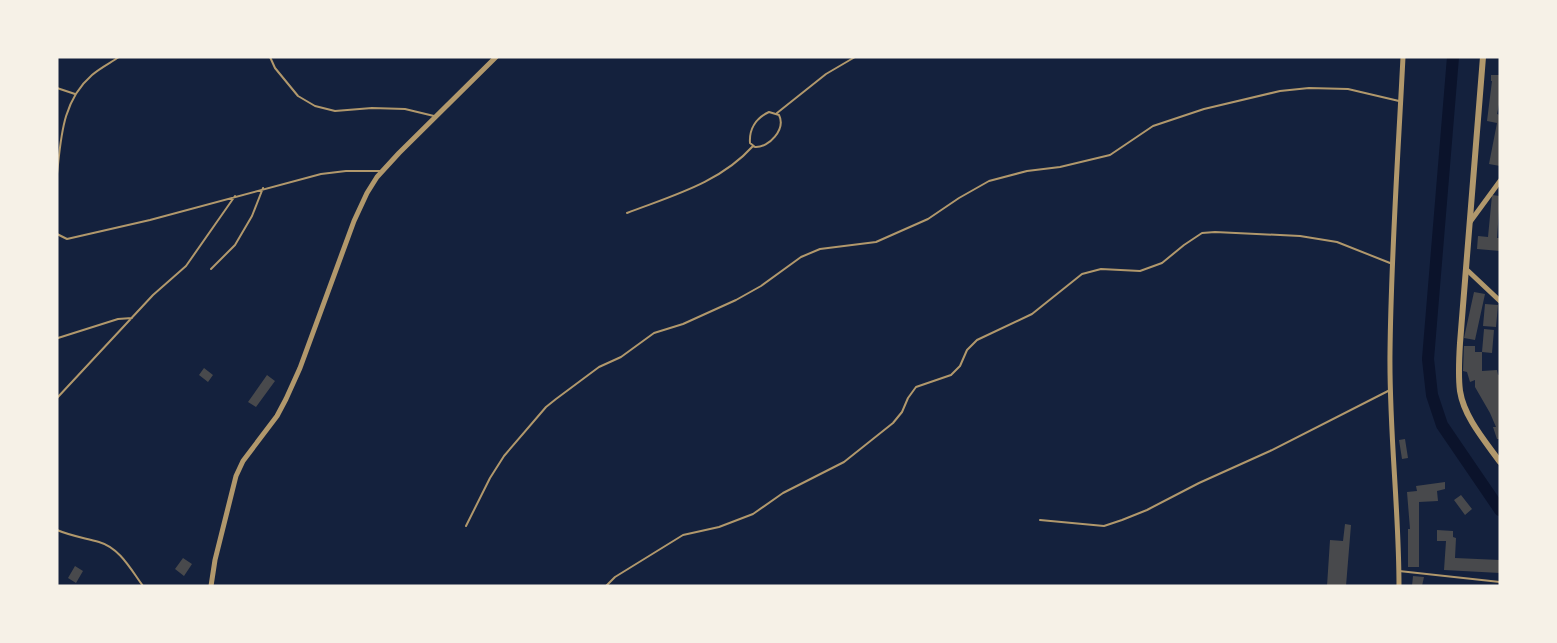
<svg xmlns="http://www.w3.org/2000/svg" width="1557" height="643" viewBox="0 0 1557 643" font-family="'Nunito Sans',sans-serif">
  <rect width="100%" height="100%" fill="#14213d"/>
  <g fill="none" stroke-linecap="round" stroke-linejoin="round">
    <path stroke="#0b132b" stroke-width="12" d="M1453,57l-25,302 4,36 10,30 58,85"/>
  </g>
  <path fill="#48494c" d="M1491,75h9v25l-3,14 3,1v51l-11,-2 8,-41 -10,-2 5,-40h-1z
    M1492,195l8,1 -3,42h3v13l-23,-2 1,-13 10,1z
    M1474,292l11,2 -10,46 -11,-2z
    M1485,304l13,1 -2,22 -13,-1z
    M1484,329l10,1 -2,23 -10,-1z
    M1464,346h11v6h7v19l15,-1 1,5 2,-1v65h-3l-4,-12h3l-6,-14 -15,-26v-7l-5,2 -3,-10 -4,-1z
    M204,368l9,7 -5,7 -9,-7z
    M267,375l8,6 -19,26 -8,-5z
    M1405,439l3,19 -6,1 -3,-19z
    M1445,482v7l-8,2 1,10 -19,1v65h-11v-38h2l-3,-37 10,-1 -1,-5z
    M1461,495l11,14 -7,6 -11,-15z
    M1345,524l6,1 -5,61h-19l3,-46 13,1z
    M1437,530l16,1v6l3,1 -1,20 45,2v13l-56,-3 2,-29h-9z
    M183,558l9,6 -8,12 -9,-7z
    M75,566l8,5 -7,12 -8,-5z
    M1413,576l11,1 -2,9h-10z"/>
  <g fill="none" stroke-linecap="round" stroke-linejoin="round">
    <path stroke="#b1986c" stroke-width="2" d="M270,57l5,11 23,28 17,10 20,5 37,-3 33,1 29,7
      M57,88l18,6
      M769,112l10,3c7,14 -10,33 -24,32l-5,-4c-1,-14 6,-25 19,-31z
      M777,113l49,-39 29,-17
      M57,174c4,-36 5,-73 35,-99 8,-7 18,-12 27,-18
      M627,213c44,-17 93,-30 126,-67
      M57,234l10,5 83,-19 171,-46 25,-3h34
      M211,269l24,-24 17,-29 11,-28
      M58,338l60,-19 14,-1
      M57,398l96,-103 33,-29 49,-70
      M1040,520l64,6 18,-6 25,-10 52,-27 71,-32 120,-61
      M466,526l24,-48 14,-22 42,-49 10,-8 43,-32 22,-10 33,-24 29,-9 53,-24 25,-14 40,-29 19,-8 56,-7 52,-23 31,-21 30,-17 38,-10 33,-4 50,-12 43,-29 51,-17 76,-18 29,-3 39,1 51,12
      M57,530c14,6 28,8 42,12 21,6 32,28 44,44
      M1399,571l101,11
      M606,586l9,-9 68,-42 36,-8 34,-13 30,-21 61,-31 49,-39 9,-11 6,-14 8,-11 35,-12 9,-9 7,-16 10,-10 55,-26 50,-40 19,-5 39,2 22,-8 22,-18 18,-12 13,-1 85,4 37,6 53,21"/>
    <path stroke="#b1986c" stroke-width="5" d="M1470,222l30,-41
      M1466,269l34,32
      M211,586l4,-26 21,-84 7,-15 34,-45 9,-17 14,-31 54,-147 13,-28 10,-16 22,-24 97,-96
      M1399,586c0,-78 -10,-155 -9,-233 1,-98 8,-197 13,-296"/>
    <path stroke="#b1986c" stroke-width="6" d="M1483,57l-23,286c-1,16 -2,33 0,48 4,26 25,50 40,71"/>
  </g>
  <rect width="1557" height="643" fill="none" stroke="#f6f1e7" stroke-width="117"/>
</svg>
